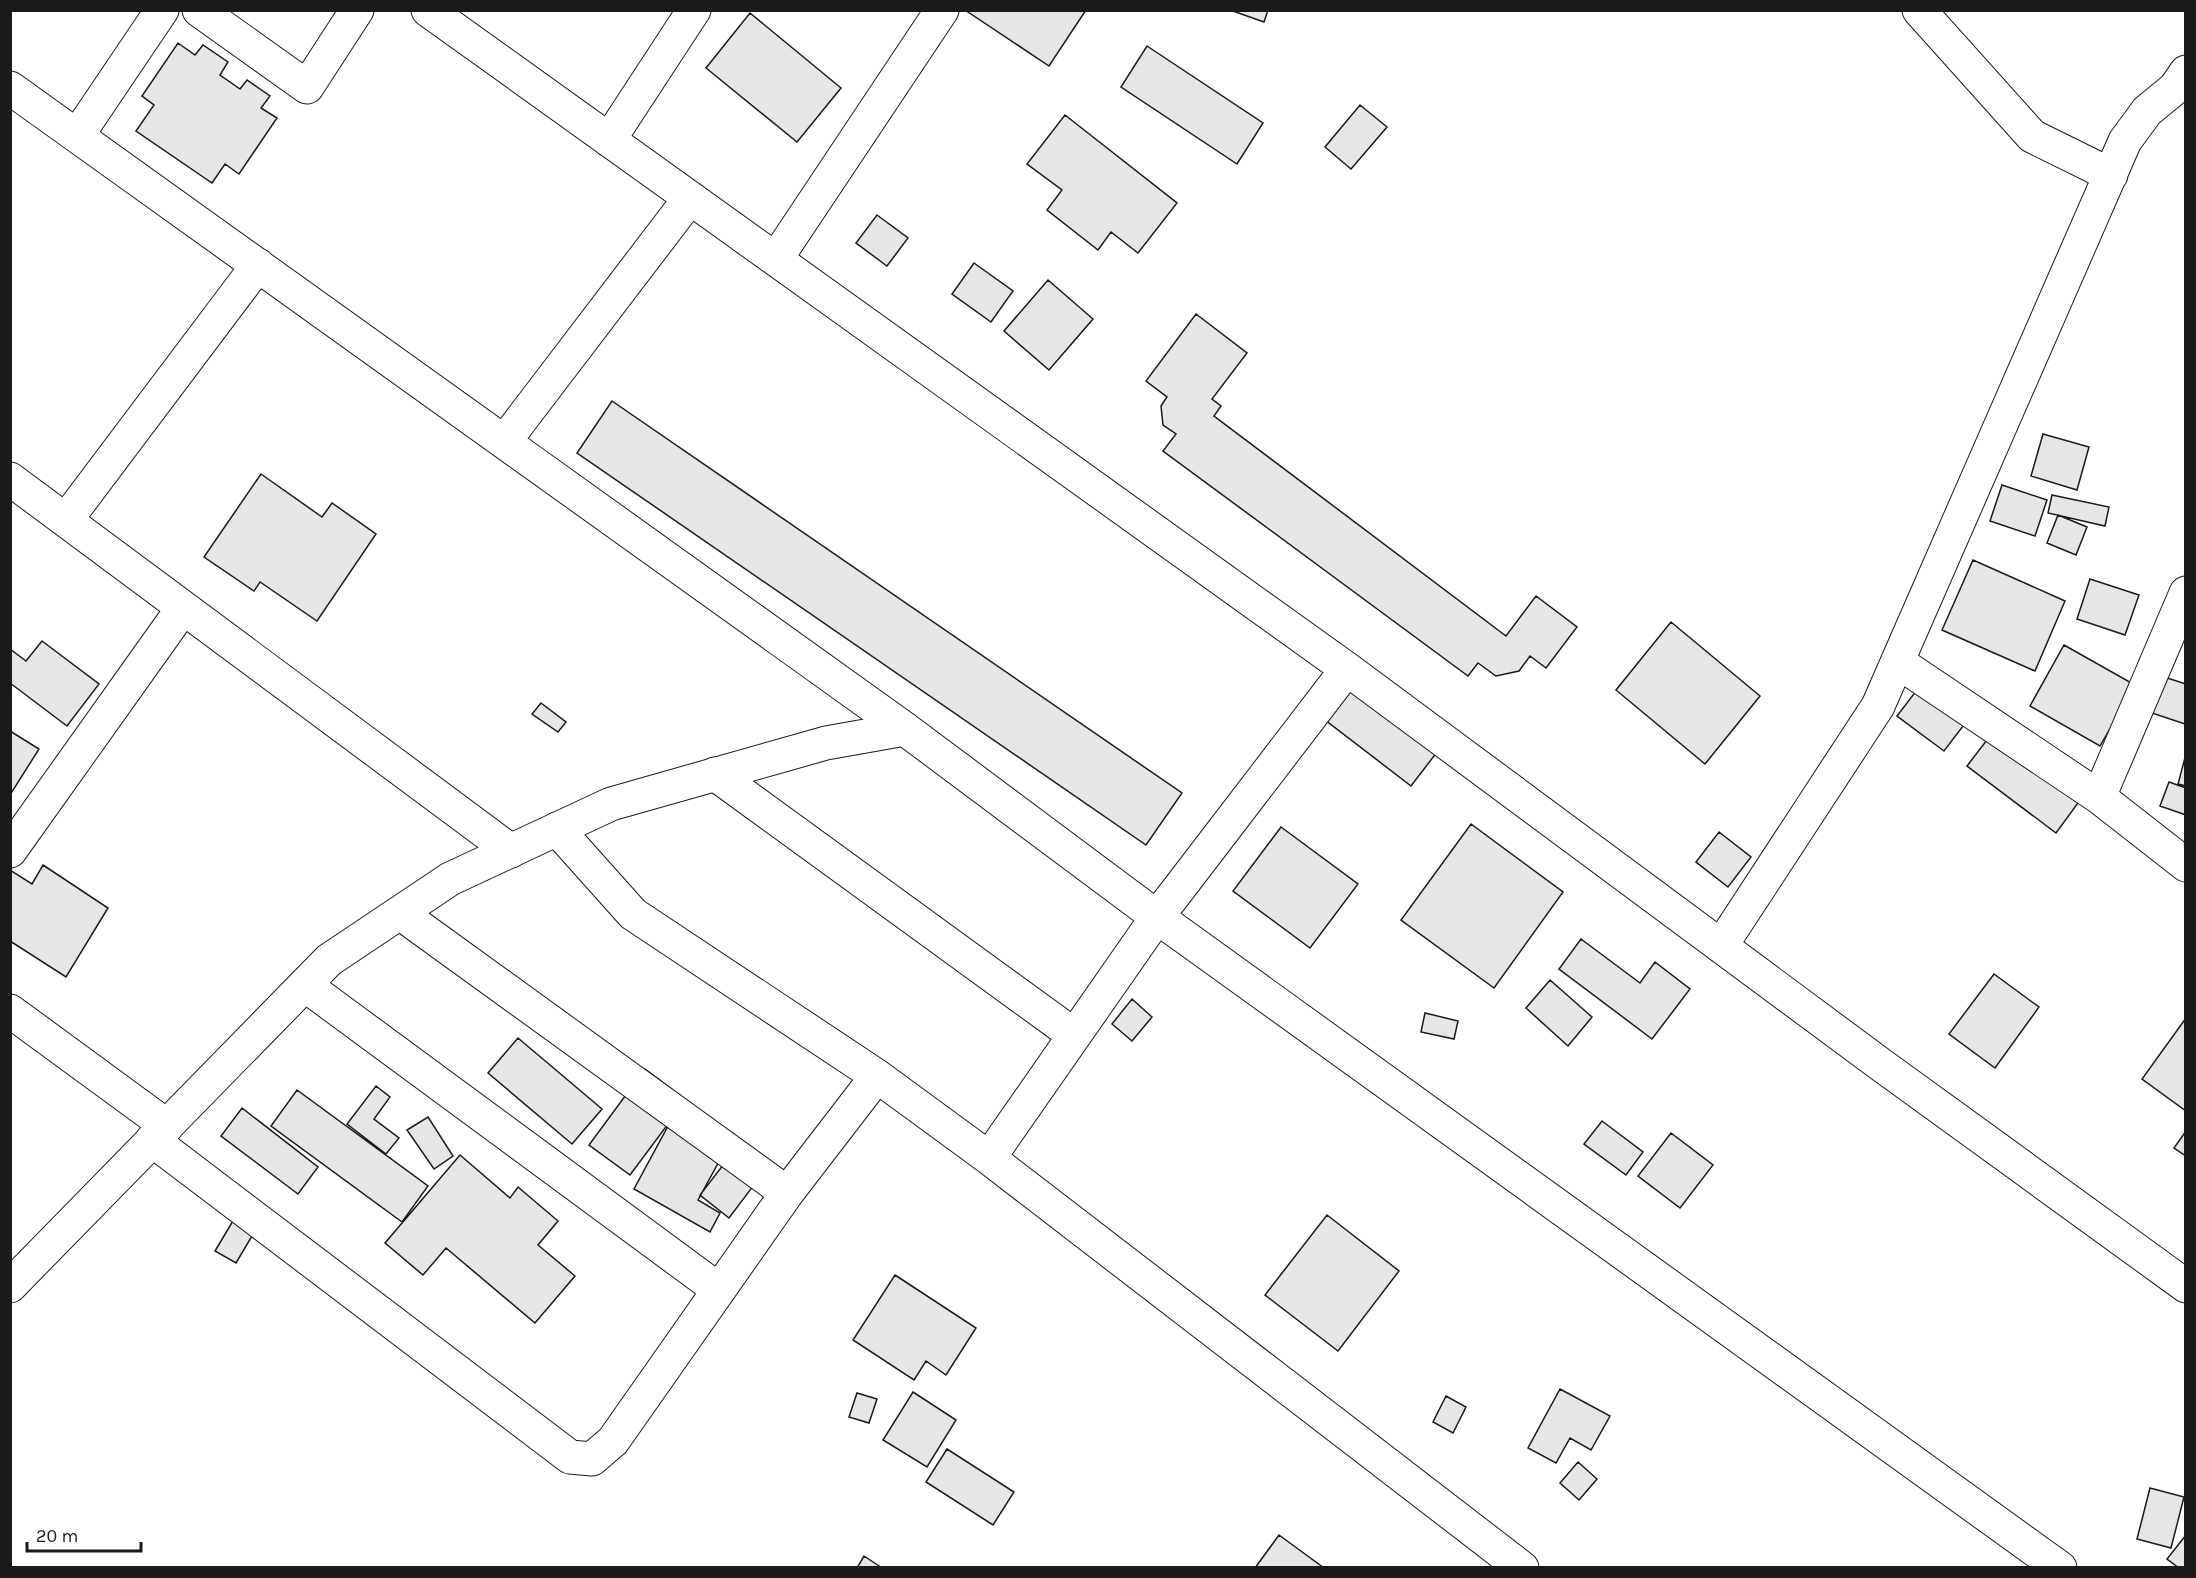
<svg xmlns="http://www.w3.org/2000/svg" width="2196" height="1578" viewBox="0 0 2196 1578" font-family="Karla,sans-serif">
  <rect width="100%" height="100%" fill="#fff"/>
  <path fill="#e6e6e6" stroke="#1a1a1a" stroke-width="1.5" d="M965,10h121l-37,56z
    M1230,10h38l-4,12z
    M750,13l91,75 -44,54 -91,-74z
    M178,43l17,12 8,-10 25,17 -8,13 20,14 7,-9 23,16 -9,12 16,10 -38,56 -14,-10 -13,19 -76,-52 18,-26 -12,-9z
    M1147,46l116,77 -26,41 -116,-77z
    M1360,105l27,22 -36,42 -26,-22z
    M1065,115l112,88 -39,50 -27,-21 -13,18 -51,-40 15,-20 -35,-26z
    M877,215l31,23 -21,28 -31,-23z
    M974,263l39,28 -22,31 -39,-28z
    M1048,280l45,39 -44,51 -45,-39z
    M1196,314l51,39 -35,46 9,7 -7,10 292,220 30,-40 41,31 -31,41 -16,-12 -11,15 -23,5 -18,-13 -10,13 -305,-225 13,-17 -13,-9 -2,-19 6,-9 -21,-16z
    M612,401l570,392 -36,52 -569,-392z
    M2043,434l46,13 -12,43 -46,-14z
    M261,474l61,43 10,-14 44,31 -59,87 -57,-39 -6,9 -50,-34z
    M2002,485l45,15 -12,36 -45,-15z
    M2052,495l57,12 -4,19 -57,-13z
    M2058,515l29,12 -11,28 -29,-12z
    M1973,560l92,41 -30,70 -93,-41z
    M2090,579l49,16 -14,40 -48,-16z
    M1671,622l89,74 -55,68 -89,-74z
    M42,641l57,43 -32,42 -57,-43v-34l16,12z
    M2064,645l71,40 -35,61 -70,-40z
    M1352,666l95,73 -36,47 -95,-73z
    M2161,676l25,8 -1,40 -36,-12z
    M1926,678l47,35 -29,38 -47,-35z
    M541,703l25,19 -8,10 -26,-18z
    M10,731l29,18 -29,46z
    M1990,736l88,67 -22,30 -89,-67z
    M2186,754v32l-8,-2z
    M2169,782l17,6v27l-26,-9z
    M1471,824l92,68 -69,96 -93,-68z
    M1281,827l77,57 -48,64 -77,-57z
    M1719,832l32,25 -23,30 -32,-25z
    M43,865l65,43 -42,69 -56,-36v-71l22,14z
    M1581,939l59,44 15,-21 35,27 -38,50 -93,-70z
    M1994,974l45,33 -44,61 -46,-34z
    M1550,980l42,37 -24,29 -42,-38z
    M1132,999l20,18 -20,24 -20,-17z
    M1425,1013l33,8 -4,18 -33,-7z
    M2186,1018v93l-44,-32z
    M518,1038l84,71 -30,35 -84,-71z
    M645,1069l41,31 -56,75 -41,-30z
    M376,1086l14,11 -16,22 25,19 -13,16 -39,-30z
    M297,1090l131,96 -26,36 -131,-96z
    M680,1104l54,30 -36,66 22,13 -10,19 -76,-43z
    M242,1108l76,59 -20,27 -77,-58z
    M428,1117l25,39 -19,13 -27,-39z
    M1602,1121l41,31 -17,23 -42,-31z
    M2186,1131v25l-12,-8z
    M1671,1133l42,32 -33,43 -42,-32z
    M740,1143l29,22 -40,53 -29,-23z
    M460,1155l50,43 8,-11 40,34 -20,24 37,31 -40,47 -89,-75 -23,27 -38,-32z
    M1327,1215l72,56 -61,80 -73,-56z
    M234,1219l21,12 -19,32 -21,-12z
    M895,1275l81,53 -30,47 -20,-14 -12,19 -61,-40z
    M1560,1389l50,27 -19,34 -21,-12 -14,25 -28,-15z
    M913,1392l43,28 -29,47 -44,-27z
    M857,1393l20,6 -8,24 -20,-6z
    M1446,1396l20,11 -13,26 -20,-11z
    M947,1449l67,43 -21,33 -67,-43z
    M1578,1462l19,17 -18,21 -19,-17z
    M2150,1488l34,9 -13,51 -34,-9z
    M1279,1535l45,33h-69z
    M2186,1535v33h-7l-12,-9z
    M864,1556l18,12h-25z"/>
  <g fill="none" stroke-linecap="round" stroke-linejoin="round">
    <defs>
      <path id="minor" d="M199,10l108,77 50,-77
        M1919,10l113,126 79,39
        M10,88l895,641
        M77,136l85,-126
        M609,140l85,-130
        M776,259l166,-249
        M504,442l186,-244
        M10,479l501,372
        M66,520l192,-255
        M1898,662l201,135 87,68
        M715,774l359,261
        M2099,797l87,-204
        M557,829l76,85 244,162 112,82 533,410
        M10,851l173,-243
        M400,913l387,280
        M1721,946l157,-240 247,-565 22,-30 28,-23 11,-16
        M305,985l414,305
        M10,1011l157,115
        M152,1140l418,317 22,2 21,-18 174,-248 90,-117
        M989,1158l168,-241 903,651"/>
      <path id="major" d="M428,10l919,659 533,395 306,222
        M10,1286l319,-326 121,-81 161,-75 215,-61 79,-14 252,188 190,-248"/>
    </defs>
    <use href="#minor" stroke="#1a1a1a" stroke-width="35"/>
    <use href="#major" stroke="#1a1a1a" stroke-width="35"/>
    <use href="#minor" stroke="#fff" stroke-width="33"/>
    <use href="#major" stroke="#fff" stroke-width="33"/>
  </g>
  <rect width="2196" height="1578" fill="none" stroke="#1a1a1a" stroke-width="24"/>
  <path d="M27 1542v9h114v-9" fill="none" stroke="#1a1a1a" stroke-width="3"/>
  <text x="36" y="1542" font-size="18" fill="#1a1a1a" stroke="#ffffff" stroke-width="4.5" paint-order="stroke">20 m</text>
</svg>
